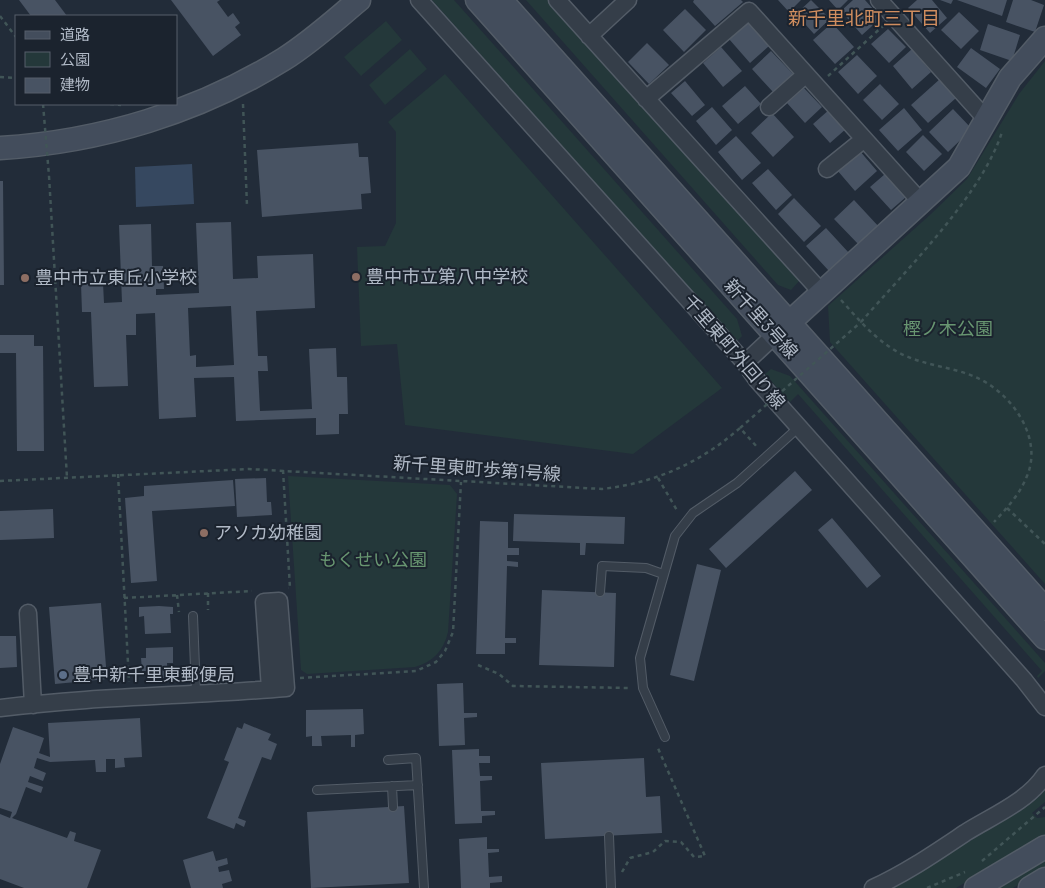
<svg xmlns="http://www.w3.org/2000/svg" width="1045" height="888" viewBox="0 0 1045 888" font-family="Barlow,'Noto Sans JP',sans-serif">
  <rect width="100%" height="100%" fill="#222c39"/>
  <path fill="#24383a" d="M432,0h22l283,319 5,17 -6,6z
    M526,0h22l253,279 -10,11 -13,-5z
    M386,21l16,19 -41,36 -17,-19z
    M410,49l17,20 -42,36 -16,-20z
    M1045,61v523l-215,-242 -2,-36 103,-92 36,-35 52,-85z
    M445,74l277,314 -89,66 -228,-29 -8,-81 -36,2 -4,-99 28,-1 11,-23v-91l-8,-10z
    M771,369l19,7 255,287v8l-7,7 -1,-2 5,-5 -244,-277 -8,8 -25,-28z
    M288,476l162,9 7,9 -9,138c-4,18 -15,30 -33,35l-108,7 -6,-4z
    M1045,790v12l-13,11 5,5 8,-1v18l-89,53h-72c37,-19 73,-39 108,-60 18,-11 39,-21 53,-38z
    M1045,857v11l-32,20h-18z"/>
  <path fill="#364860" d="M192,164l2,40 -58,3 -1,-40z"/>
  <path fill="#485363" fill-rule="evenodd" d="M19,0h36l12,16h-36z
    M171,0h49l-3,2 11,15 5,-4 7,10 -5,4 6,8 -28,21z
    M694,0h47l2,2 -28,24 -22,-24z
    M778,0h23l-12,12z
    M811,0l19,19 -16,15 -18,-20z
    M829,0h19l-10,10z
    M853,0h12l16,18 -19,17 -21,-24z
    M917,0h15l15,18 -17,15 -22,-25z
    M940,0h13l-2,4z
    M957,0h50l-5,16z
    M1013,0h18l13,5 -9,27 -29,-10z
    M685,9l21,21 -22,22 -21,-22z
    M959,12l20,19 -18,18 -20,-19z
    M749,22l20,24 -19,17 -21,-24z
    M832,23l22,24 -19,17 -22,-24z
    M988,24l32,11 -8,26 -32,-11z
    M888,29l18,18 -17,16 -18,-19z
    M647,43l22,22 -20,19 -21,-22z
    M721,47l21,24 -19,16 -20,-24z
    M971,48l29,21 -14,19 -29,-21z
    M912,49l19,23 -19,17 -19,-23z
    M771,51l22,23 -20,18 -21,-23z
    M857,55l20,21 -19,18 -20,-22z
    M940,79l16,19 -28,25 -17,-18z
    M685,81l20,24 -13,11 -21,-23z
    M880,84l19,20 -17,16 -19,-20z
    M745,86l16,18 -23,20 -16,-18z
    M804,88l18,19 -17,16 -18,-20z
    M712,107l20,23 -16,15 -20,-24z
    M904,108l18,22 -24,21 -19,-21z
    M830,109l17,19 -17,15 -17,-19z
    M953,109l19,20 -24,23 -19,-20z
    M772,113l22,24 -21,20 -22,-24z
    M923,135l19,19 -18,17 -18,-19z
    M736,136l25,27 -19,17 -24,-28z
    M358,143l1,14h9l3,36 -10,1 1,15 -100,8 -5,-67z
    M859,150l18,21 -22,20 -18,-21z
    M768,169l24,26 -16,15 -24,-27z
    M885,174l21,23 -15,13 -21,-23z
    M0,181h3l1,104h-4z
    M794,198l27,28 -17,16 -26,-28z
    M854,200l26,28 -20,18 -26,-27z
    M231,222l2,57 25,-1 -1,-22 56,-2 2,54 -59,3 2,45h9l1,15h-10l2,40 52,-2 -3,-60 27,-1 1,29h10l1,37h-9v20l-23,1v-17l-80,3 -2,-44 -40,1 2,39 -37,2 -4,-106 -19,1v21h-10l2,51 -34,1 -3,-75h-9l-1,-28 22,-1 1,20 18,-1 -3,-77 32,-1 1,42h11l1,23h-8v6l43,-2 -3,-70zM231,306l3,59 -38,2v-12l-6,1 -2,-48z
    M826,228l23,25 -20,18 -23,-25z
    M0,335h34v11h9l1,105h-27l-1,-98h-16z
    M795,471l17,19 -86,78 -17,-19z
    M266,478l1,24h4l1,13 -35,2 -2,-38z
    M233,480l2,26 -83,5 5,70 -26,2 -6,-85 19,-2v-10z
    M53,509l1,29 -54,2v-29z
    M514,514l111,3 -1,27 -38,-1 -1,12h-5v-12l-67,-2z
    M832,518l49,58 -14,12 -49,-58z
    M480,521l28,1v26h11v7h-12v6l11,1v5l-11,-1 -2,72h11v5h-11v11h-29z
    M697,564l24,6 -27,111 -24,-6z
    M542,590l74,3 -2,74 -75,-2z
    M101,603l6,76 -52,5 -6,-77z
    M159,606l14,1v7h-3l1,19 -26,1 -1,-18 -5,1v-10z
    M0,636h16l1,31 -17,1z
    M173,647v16h-6l1,15 -19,1v-8h-7l-1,-13h5v-10z
    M463,683l1,30h13v4l-13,1 1,27 -26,1 -2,-62z
    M363,709l1,25 -9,1v12h-4v-12l-30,1 1,10h-10v-10l-6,1v-27z
    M140,718l2,39 -18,1 1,9 -10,1v-9h-9v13h-10l-1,-12 -45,2 -13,-4 -3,10 12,5 -3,8 -13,-5 -2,6 15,5 -2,6 -15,-6 -10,27 -4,4 55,20 3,-7 6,2 -2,8 27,9 -14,38h-63l-24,-9v-65l10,4 2,-6 -12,-4v-44l13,-37 31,11 -5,15 11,4 -2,-34z
    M244,723l27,11 -3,6 9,4 -6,16 -9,-3 -24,61 8,3 -2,6 -8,-4 -2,6 -27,-11 22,-56 -5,-2 13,-33 5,2z
    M479,749v7h11v7h-11l1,13h12v4l-12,1 1,30h14v4l-13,1v7l-27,1 -3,-74z
    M644,758l2,39 14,-1 2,37 -117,6 -4,-76z
    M404,806l5,77 -98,5 -4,-76z
    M487,837v12h12v3l-11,1 1,24 13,-1v6l-12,1v5h-29l-2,-49z
    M213,851l3,10 11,-3 1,6 -10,3 1,5 10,-2 3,11 -10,3 1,4h-32l-8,-28z"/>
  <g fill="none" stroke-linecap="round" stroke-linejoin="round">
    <defs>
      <path id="lane" d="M600,592l2,-26 44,2 17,6
        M193,616l3,77
        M665,737l-22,-49 -3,-30 35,-122 18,-23 44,-30 62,-56
        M388,760l28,-2 8,130
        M392,786l1,21
        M317,790l101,-5
        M609,836l2,52"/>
      <path id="street" d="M419,0l326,363 12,17 267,300 21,27
        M557,0l266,294
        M879,0l107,119
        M589,36l39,-36
        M646,99l103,-88 172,191
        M769,107l36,-32
        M827,169l36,-29
        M745,363l30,-28
        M28,613l5,92
        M0,708c95,-12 191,-12 286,-20l-7,-87 -15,1 6,87
        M873,888c33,-15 62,-35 92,-55 27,-17 62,-31 80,-58"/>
      <path id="secondary" d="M477,0l568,638
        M501,0l544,609
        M0,148c100,-6 199,-36 284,-89 27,-17 51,-39 75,-59
        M780,331l179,-164 51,-89 35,-40
        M976,888l69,-41
        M1030,888l15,-9"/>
    </defs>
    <use href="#lane" stroke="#535c67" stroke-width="10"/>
    <use href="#street" stroke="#535c67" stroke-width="19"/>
    <use href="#secondary" stroke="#535c67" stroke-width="25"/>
    <path stroke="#415557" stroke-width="2.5" stroke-dasharray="4 4" stroke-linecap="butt" d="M0,16l16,21
      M828,76l55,-50
      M0,77l16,1
      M110,104l11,1
      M243,104l4,102
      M49,176l18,302
      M841,300c17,19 33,38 55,51 24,14 52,15 77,25 36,14 71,60 54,100 -7,18 -20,32 -33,46
      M861,322c44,-51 121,-127 141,-190
      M283,470l7,118h-2
      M118,474l11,208
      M658,478l20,34
      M0,481l249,-12 353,20c53,-6 98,-26 138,-61l18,20
      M1007,508l38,36
      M208,593v17
      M177,595l2,17
      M124,598l128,-7
      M478,665l21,9 14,12 118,2
      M300,678l116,-7 20,-9 9,-11 8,-19 8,-150
      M982,861l63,-54
      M622,872l8,-14 23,-6 12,-11 16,1 13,15 11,-1 -48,-110
      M927,888l38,-16"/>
    <use href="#lane" stroke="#353e49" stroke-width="8"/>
    <use href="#street" stroke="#353e49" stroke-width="16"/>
    <use href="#secondary" stroke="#434d5c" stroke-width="22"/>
    <path stroke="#415557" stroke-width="2.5" stroke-dasharray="4 4" stroke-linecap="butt" d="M43,104l6,72
      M740,428l121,-106"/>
  </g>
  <g fill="#8d6e63" stroke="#1b232e" stroke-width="2">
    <circle cx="356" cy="277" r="5"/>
    <circle cx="25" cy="278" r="5"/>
    <circle cx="204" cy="533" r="5"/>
  </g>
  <circle fill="#5c6f8a" stroke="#1b232e" stroke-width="2" cx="63" cy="675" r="5"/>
  <g text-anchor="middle" stroke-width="4" stroke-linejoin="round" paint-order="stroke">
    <g font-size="18" fill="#b0b9c6" stroke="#1b232e" text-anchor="start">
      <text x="366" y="283">豊中市立第八中学校</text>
      <text x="35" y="284">豊中市立東丘小学校</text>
      <text x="214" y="539">アソカ幼稚園</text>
      <text x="73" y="681">豊中新千里東郵便局</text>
    </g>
    <g font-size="18" fill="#b0b9c6" stroke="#1b232e">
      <text transform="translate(761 319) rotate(48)" y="6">新千里3号線</text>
      <text transform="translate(734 352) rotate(49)" y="6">千里東町外回り線</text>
      <text transform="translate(477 469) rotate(4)" y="6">新千里東町歩第1号線</text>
    </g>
    <g font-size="18" fill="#689671" stroke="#1b232e">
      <text x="948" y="335">樫ノ木公園</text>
      <text x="373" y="566">もくせい公園</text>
    </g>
    <g font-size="19" fill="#d18e5f" stroke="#1b232e">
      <text x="864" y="25">新千里北町三丁目</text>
    </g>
  </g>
  <rect x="15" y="15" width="162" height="90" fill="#1b232e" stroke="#575f6b"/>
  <rect x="25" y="31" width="25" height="8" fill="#434d5c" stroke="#575f6b"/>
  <text x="60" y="40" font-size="15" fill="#b0b9c6">道路</text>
  <rect x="25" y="52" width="25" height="15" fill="#24383a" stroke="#575f6b"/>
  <text x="60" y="65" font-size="15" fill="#b0b9c6">公園</text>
  <rect x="25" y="78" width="25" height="15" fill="#485363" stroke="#575f6b"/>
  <text x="60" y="90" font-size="15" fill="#b0b9c6">建物</text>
</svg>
